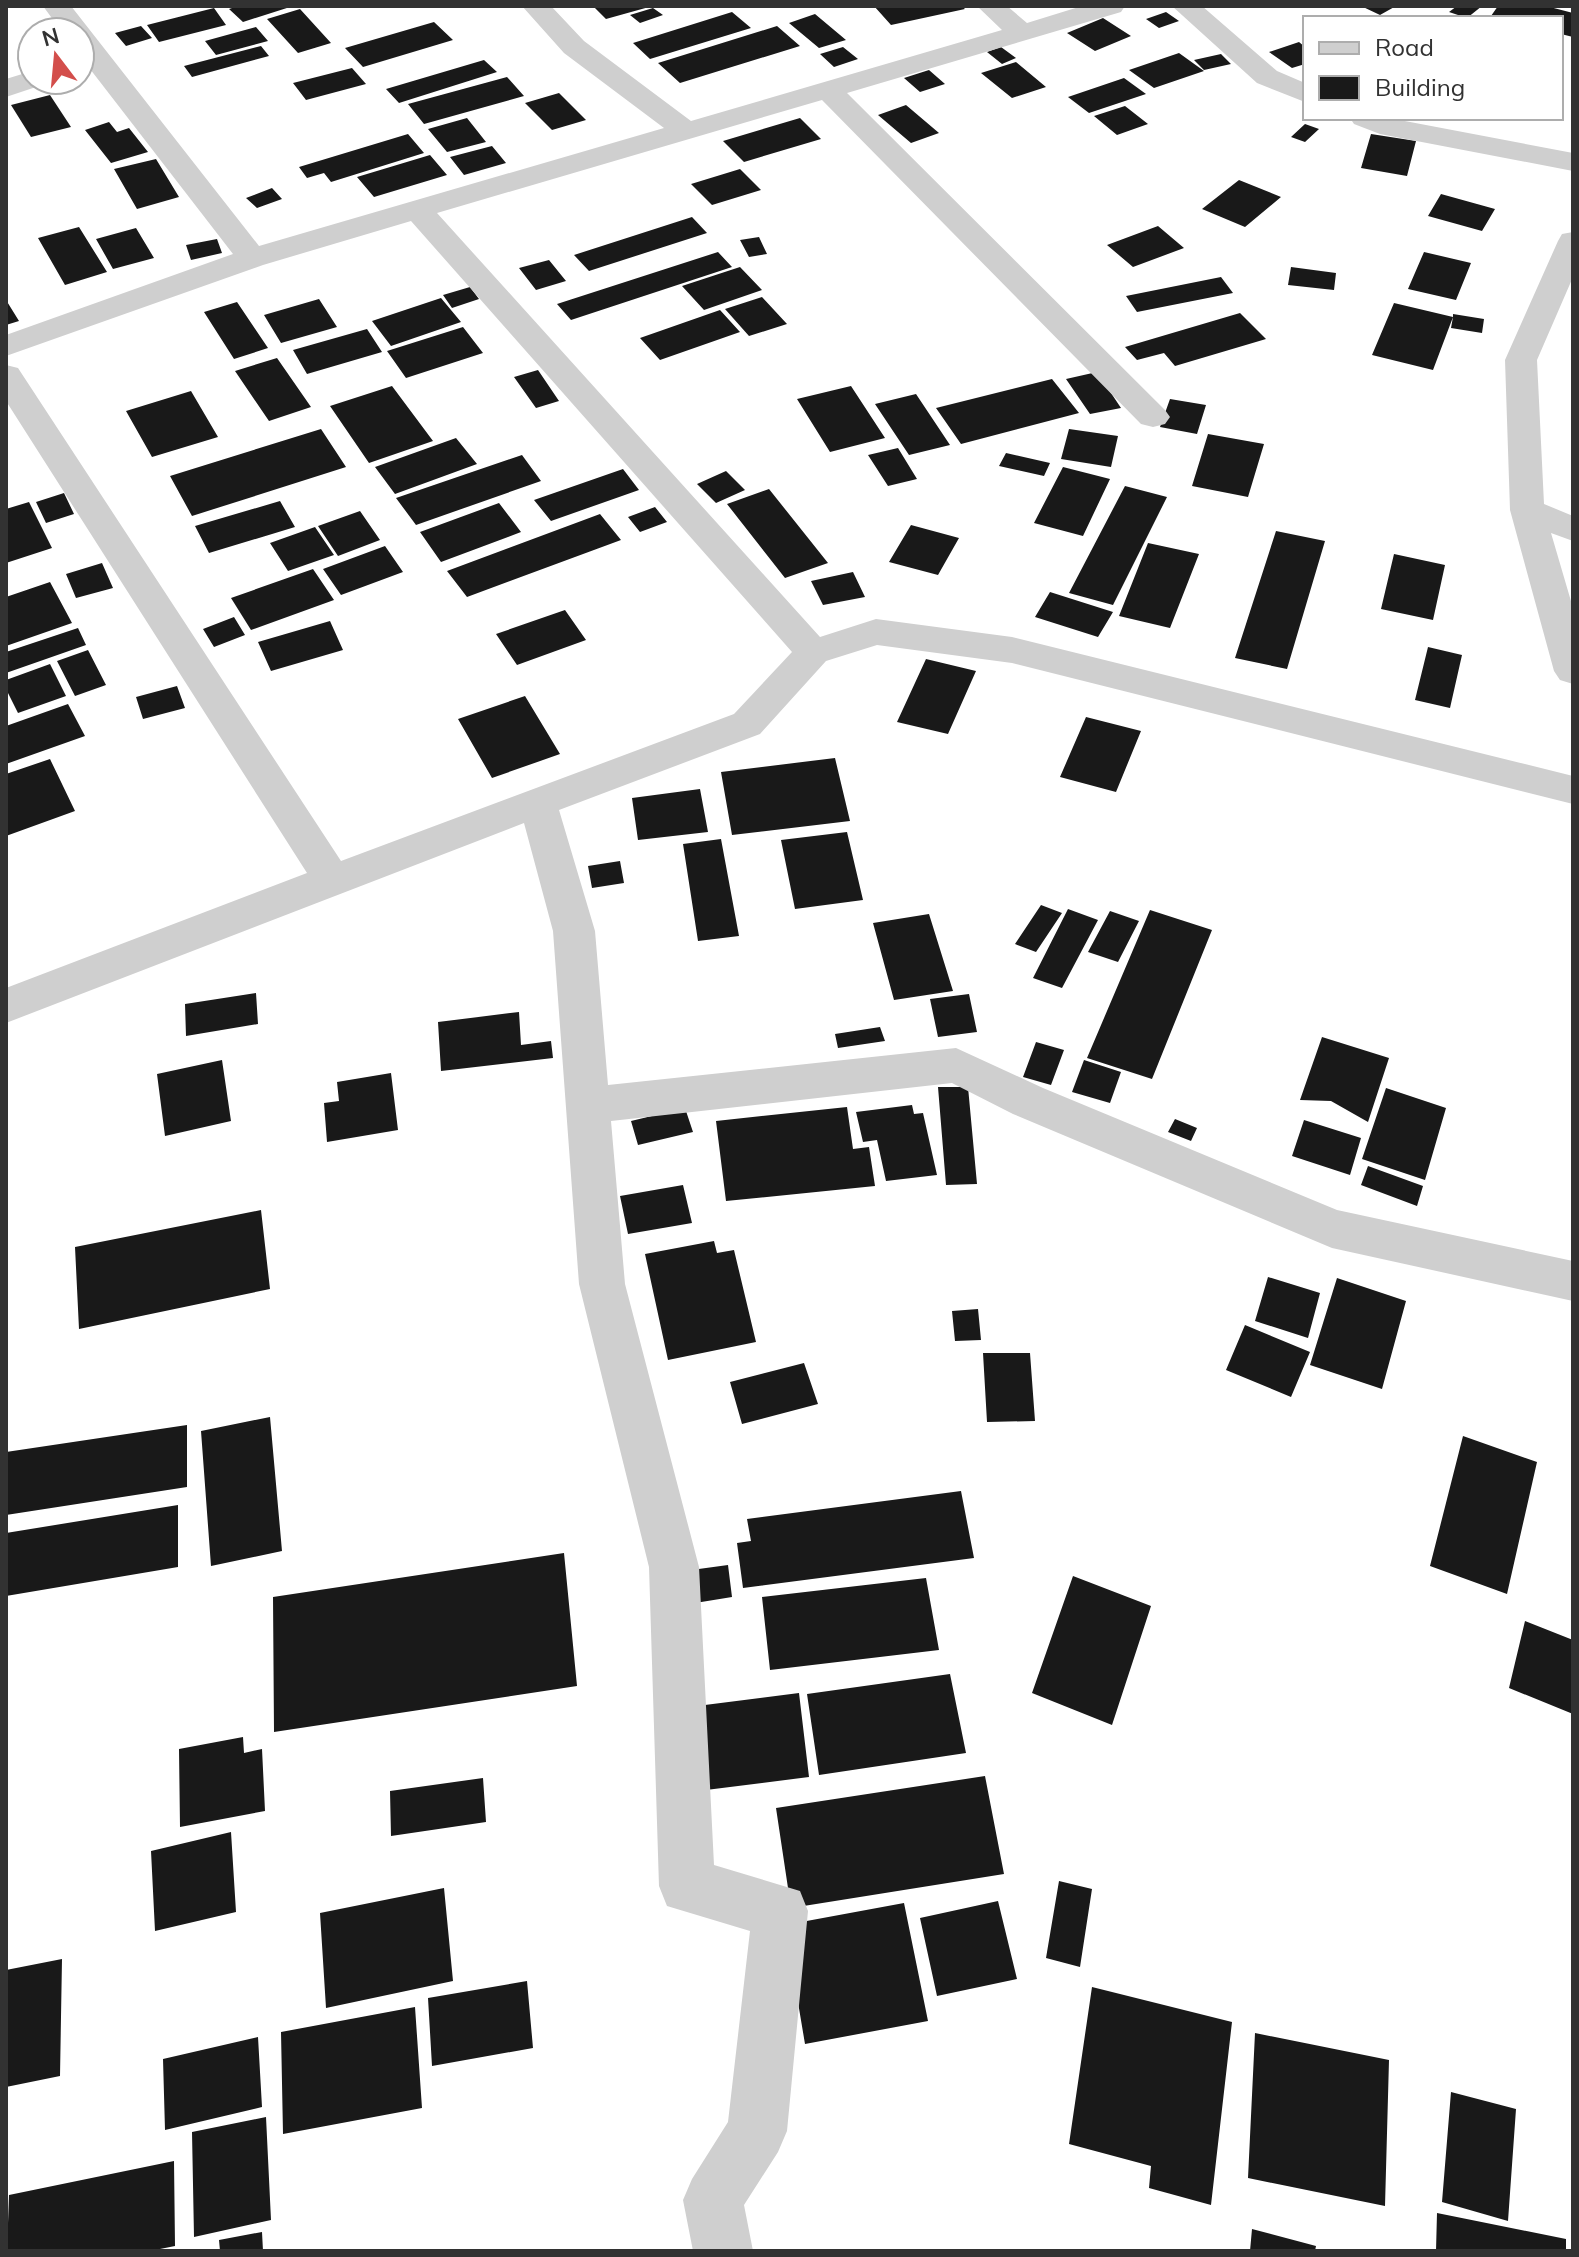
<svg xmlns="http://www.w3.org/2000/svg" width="1579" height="2257" viewBox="0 0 1579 2257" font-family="Mulish,sans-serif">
  <rect width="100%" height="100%" fill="#fff"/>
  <path fill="#191919" d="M238,6h52v1l-47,15 -14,-13z
    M593,6h56v1l-43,12z
    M874,6h88l3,3 -74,16z
    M1361,6h35l-16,9z
    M1457,6h25l-15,12 -18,-6z
    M1498,6h48l27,7v24l-12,-3v-16l-70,-2z
    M214,8l12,17 -67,17 -12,-17z
    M653,8l10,7 -23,8 -10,-8z
    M300,9l31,34 -33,10 -31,-34z
    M732,12l19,16 -101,31 -17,-16z
    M1166,12l13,9 -20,7 -13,-9z
    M815,14l31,26 -27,8 -30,-25z
    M1103,18l28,18 -36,15 -28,-18z
    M434,22l19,18 -90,27 -18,-19z
    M141,26l11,12 -26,8 -11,-13z
    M777,26l23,20 -120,37 -22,-20z
    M256,27l12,14 -52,14 -11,-14z
    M1299,42l6,5v17l-13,4 -23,-16z
    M261,46l8,10 -77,21 -8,-11z
    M843,47l15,12 -24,8 -14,-13z
    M1001,47l15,11 -14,6 -15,-12z
    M1179,53l25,18 -50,17 -25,-18z
    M1221,54l10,10 -27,6 -10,-10z
    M484,60l13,12 -98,31 -13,-14z
    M1016,62l30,25 -34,11 -31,-25z
    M352,68l14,16 -60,16 -13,-17z
    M929,70l16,14 -25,8 -16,-14z
    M507,77l17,19 -100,28 -16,-20z
    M1124,78l22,16 -57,19 -21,-16z
    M559,93l27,27 -34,10 -27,-27z
    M50,95l21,32 -40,10 -20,-32z
    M906,105l33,28 -28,10 -33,-28z
    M1125,106l23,18 -31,11 -23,-19z
    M467,118l19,24 -39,10 -19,-23z
    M800,118l21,21 -77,23 -21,-21z
    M109,122l8,10 12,-4 19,24 -37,11 -26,-33z
    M1305,124l14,5 -14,13 -14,-5z
    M408,134l16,19 -93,29 -7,-9 -17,5 -8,-11z
    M1371,134l45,7 -9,35 -46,-8z
    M492,146l14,17 -42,12 -14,-18z
    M430,155l17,20 -73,22 -17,-20z
    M156,159l23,38 -42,12 -23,-40z
    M740,169l21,21 -49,15 -21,-21z
    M1239,180l42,17 -36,30 -43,-18z
    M272,188l10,11 -25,9 -11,-10z
    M1441,194l54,15 -13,22 -54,-15z
    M692,217l15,16 -118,38 -15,-16z
    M1158,226l26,22 -51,19 -26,-22z
    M79,227l28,45 -42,13 -27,-47z
    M136,228l18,30 -41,11 -17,-30z
    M759,237l8,17 -18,3 -9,-17z
    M217,239l5,14 -31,7 -5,-15z
    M718,252l14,15 -161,53 -14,-16z
    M1424,252l47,11 -15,37 -48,-11z
    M549,260l17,21 -30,9 -17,-22z
    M740,267l22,23 -58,20 -22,-24z
    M1291,267l45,6 -2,17 -46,-5z
    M1221,277l12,16 -96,19 -11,-16z
    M470,287l9,12 -27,9 -9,-13z
    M762,297l25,27 -38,12 -24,-27z
    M441,298l20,24 -70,24 -19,-25z
    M319,299l18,28 -56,16 -17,-28z
    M6,300l13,21 -13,4z
    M237,302l31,46 -34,11 -30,-47z
    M1394,303l59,14v-3l31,5 -2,14 -31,-5 2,-11 -20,53 -61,-15z
    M720,310l20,22 -80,28 -20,-22z
    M1240,313l26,26 -91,27 -11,-13 -27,7 -12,-13z
    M463,327l20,26 -77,25 -19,-27z
    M367,329l15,23 -75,22 -14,-24z
    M277,358l34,49 -42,14 -34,-50z
    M538,370l21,31 -23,7 -22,-31z
    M1097,372l24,36 -31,6 -24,-35z
    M1052,379l27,34 -118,31 -25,-36z
    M392,386l41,55 -64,22 -39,-57z
    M851,386l34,52 -55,14 -33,-53z
    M191,391l27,46 -66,20 -26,-46z
    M916,394l34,51 -41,10 -34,-51z
    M1170,399l36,6 -9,29 -37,-7z
    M321,429l25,38 -154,49 -22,-40z
    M1069,429l49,7 -7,31 -50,-8z
    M1208,434l56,10 -16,53 -56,-11z
    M456,438l21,26 -82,30 -20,-27z
    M898,448l19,31 -29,7 -20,-31z
    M1006,453l44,10 -6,13 -45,-10z
    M522,455l19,26 -125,44 -20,-27z
    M1063,467l47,12 -27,57 -49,-13z
    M623,469l16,21 -88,31 -17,-21z
    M726,471l19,19 -29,13 -19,-19z
    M1125,486l42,11 -54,108 -44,-12z
    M769,489l59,74 -43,15 -58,-74z
    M64,493l10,21 -28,9 -10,-21z
    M280,501l15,26 -86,26 -14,-27z
    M29,502l23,46 -46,15v-54z
    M499,503l22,29 -80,30 -21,-30z
    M655,507l12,15 -27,10 -12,-15z
    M360,511l20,29 -42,16 -20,-30z
    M600,514l21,26 -154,57 -20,-26z
    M911,525l48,13 -21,37 -49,-13z
    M315,527l19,28 -46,16 -18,-28z
    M1276,531l49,10 -38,128 -52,-11z
    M1148,543l51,11 -29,74 -51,-12z
    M385,546l18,26 -62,23 -18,-26z
    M1394,554l51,11 -12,55 -52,-11z
    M102,563l11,25 -37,10 -10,-24z
    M313,569l21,31 -83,30 -20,-32z
    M853,572l12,25 -42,8 -12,-24z
    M50,582l22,41 -66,23v-49z
    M1050,592l63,20 -15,25 -63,-20z
    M565,610l21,30 -69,25 -21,-31z
    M234,617l11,18 -31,12 -11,-18z
    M330,621l13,29 -72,21 -13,-29z
    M78,628l8,17 -80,28v-21z
    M1428,647l34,8 -12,53 -35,-8z
    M88,650l18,35 -31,11 -18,-35z
    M926,659l50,12 -28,63 -51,-12z
    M50,664l16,32 -48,17 -12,-24v-9z
    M177,686l8,22 -42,11 -7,-22z
    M525,696l35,58 -68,24 -34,-59z
    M68,704l17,32 -79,28v-38z
    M1086,717l55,14 -25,61 -56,-15z
    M835,758l15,63 -118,14 -11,-63z
    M50,759l25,52 -69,25v-62z
    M700,789l8,43 -70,8 -6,-42z
    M847,832l16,68 -68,9 -14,-69z
    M721,839l18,97 -41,5 -15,-97z
    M620,861l4,22 -32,5 -4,-22z
    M1041,905l21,8 -26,39 -21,-8z
    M1068,909l30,11 -36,68 -29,-10z
    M1150,910l62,20 -60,149 -65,-21z
    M1110,911l29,10 -21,41 -30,-10z
    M929,914l24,77 -59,9 -21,-77z
    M256,993l2,31 -72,12 -1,-32z
    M969,994l8,38 -39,5 -8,-38z
    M519,1012l2,33 30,-4 2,17 -112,13 -3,-49z
    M880,1027l5,14 -47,7 -3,-14z
    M1322,1037l67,21 -21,64 -37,-21 -31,-1z
    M1036,1042l28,8 -13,35 -28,-8z
    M222,1060l9,61 -66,15 -8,-62z
    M1084,1060l37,12 -11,31 -38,-11z
    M391,1073l7,57 -71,12 -3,-39 15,-2 -2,-19z
    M938,1087h30l9,97 -31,1z
    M1386,1088l60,20 -21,72 -63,-21z
    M912,1105l2,9 9,-1 14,62 -51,6 -9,-41 -14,2 -7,-30z
    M847,1107l6,42 16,-2 6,39 -149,15 -10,-80z
    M685,1108l8,24 -55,13 -7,-24z
    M1175,1119l22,9 -6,13 -23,-9z
    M1304,1120l57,18 -11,37 -58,-19z
    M1368,1166l55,20 -6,20 -56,-21z
    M683,1185l9,38 -64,11 -8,-38z
    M261,1210l9,79 -191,40 -4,-82z
    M714,1241l3,12 17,-3 22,92 -88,18 -23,-106z
    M1268,1277l52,16 -12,45 -53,-17z
    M1337,1278l69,23 -24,88 -72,-24z
    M978,1309l3,31 -26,1 -3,-30z
    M1245,1325l65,27 -19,45 -65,-27z
    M983,1353h47l5,68 -48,1z
    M804,1363l14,41 -76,20 -12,-42z
    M270,1417l12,134 -71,15 -10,-135z
    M187,1425v62l-181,28v-63z
    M1463,1436l74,26 -30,132 -77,-28z
    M961,1491l13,67 -231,30 -6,-45 14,-2 -4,-22z
    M178,1505v62l-172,29v-63z
    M564,1553l13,133 -303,46 -1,-135z
    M728,1565l4,32 -43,7 -5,-33z
    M1073,1576l78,30 -39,119 -80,-32z
    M926,1578l13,72 -169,20 -8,-73z
    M1525,1621l48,19v74l-64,-26z
    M950,1674l16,79 -147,22 -12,-81z
    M799,1693l10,84 -103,13 -9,-84z
    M243,1737l1,16 18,-4 3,62 -85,16 -1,-78z
    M985,1776l19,98 -213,34 -15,-100z
    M483,1778l3,44 -95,14 -1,-45z
    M231,1832l5,80 -81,19 -4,-80z
    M1059,1881l33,8 -12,78 -34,-9z
    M444,1888l9,93 -127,27 -6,-95z
    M998,1901l19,78 -80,17 -17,-78z
    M904,1903l24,118 -123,23 -20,-119z
    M62,1959l-2,117 -54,11v-117z
    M527,1981l6,67 -101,18 -4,-68z
    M1092,1987l140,35 -21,183 -62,-17 2,-22 -82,-22z
    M415,2007l7,101 -139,26 -2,-102z
    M1255,2033l134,27 -4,146 -137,-28z
    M258,2037l4,70 -97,23 -2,-71z
    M1451,2092l65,17 -8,112 -66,-19z
    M266,2117l5,103 -77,17 -2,-105z
    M174,2161l1,85 -25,5h-143l2,-56z
    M1437,2213l129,26v12h-130z
    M1252,2229l64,17 -1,5h-65z
    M262,2232l1,19h-43l-1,-11z"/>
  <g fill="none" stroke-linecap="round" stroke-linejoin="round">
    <path fill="#cfcfcf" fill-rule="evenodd" d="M43,6h28l188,240 405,-118 -100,-75 -42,-47h29l33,35 107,80 311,-91 -25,-24h30l20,17 55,-17h43l-4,6 -274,81 318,317 5,7 -5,7 -12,3 -12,-3 -319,-324 -385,113 383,424 56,-18 136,18 561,139v28l-561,-141 -135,-18 -51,16 -66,73 -201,76 36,121 13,154 348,-37 87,40 294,122 236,51v40l-241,-53 -319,-134 -61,-31 -341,38 14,163 74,283 15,298 86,26 8,20 -21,220 -9,21 -34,53 9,46h-60l-10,-51 9,-21 36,-57 22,-191 -83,-25 -8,-20 -10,-319 -70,-283 -26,-353 -29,-108 -518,200v-35l301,-115 -301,-472v-36l12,3 323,493 393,-147 58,-62 -381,-431 -148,44 -257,91v-21l227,-81 -153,-198v-24h-18z
      M1172,6h30l75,65 28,12v19l-48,-19z
      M32,71v9h13l-3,5 -36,12v-18z
      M1350,118h39l184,35v18l-193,-37 -26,-10z
      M1573,232v45l-36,83 7,144 29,12v25l-22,-8 22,75v76l-13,-4 -6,-9 -44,-161 -5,-150 53,-119 4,-7z"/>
  </g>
  <rect width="1579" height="2257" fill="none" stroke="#323232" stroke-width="16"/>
  <rect x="1303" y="16" width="260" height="104" fill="#ffffff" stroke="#adadad" stroke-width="2"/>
  <rect x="1319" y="42" width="40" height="12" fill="#cfcfcf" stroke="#adadad" stroke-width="2"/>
  <text x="1375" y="56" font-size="24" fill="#323232">Road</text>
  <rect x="1319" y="76" width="40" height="24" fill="#191919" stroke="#adadad" stroke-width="2"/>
  <text x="1375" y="96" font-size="24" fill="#323232">Building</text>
  <g transform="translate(56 56) rotate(344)"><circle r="38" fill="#ffffff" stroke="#adadad" stroke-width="2"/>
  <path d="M0-6L14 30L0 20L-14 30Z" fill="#d34e4b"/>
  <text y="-12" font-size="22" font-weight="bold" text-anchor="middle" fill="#323232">N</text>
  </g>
</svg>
